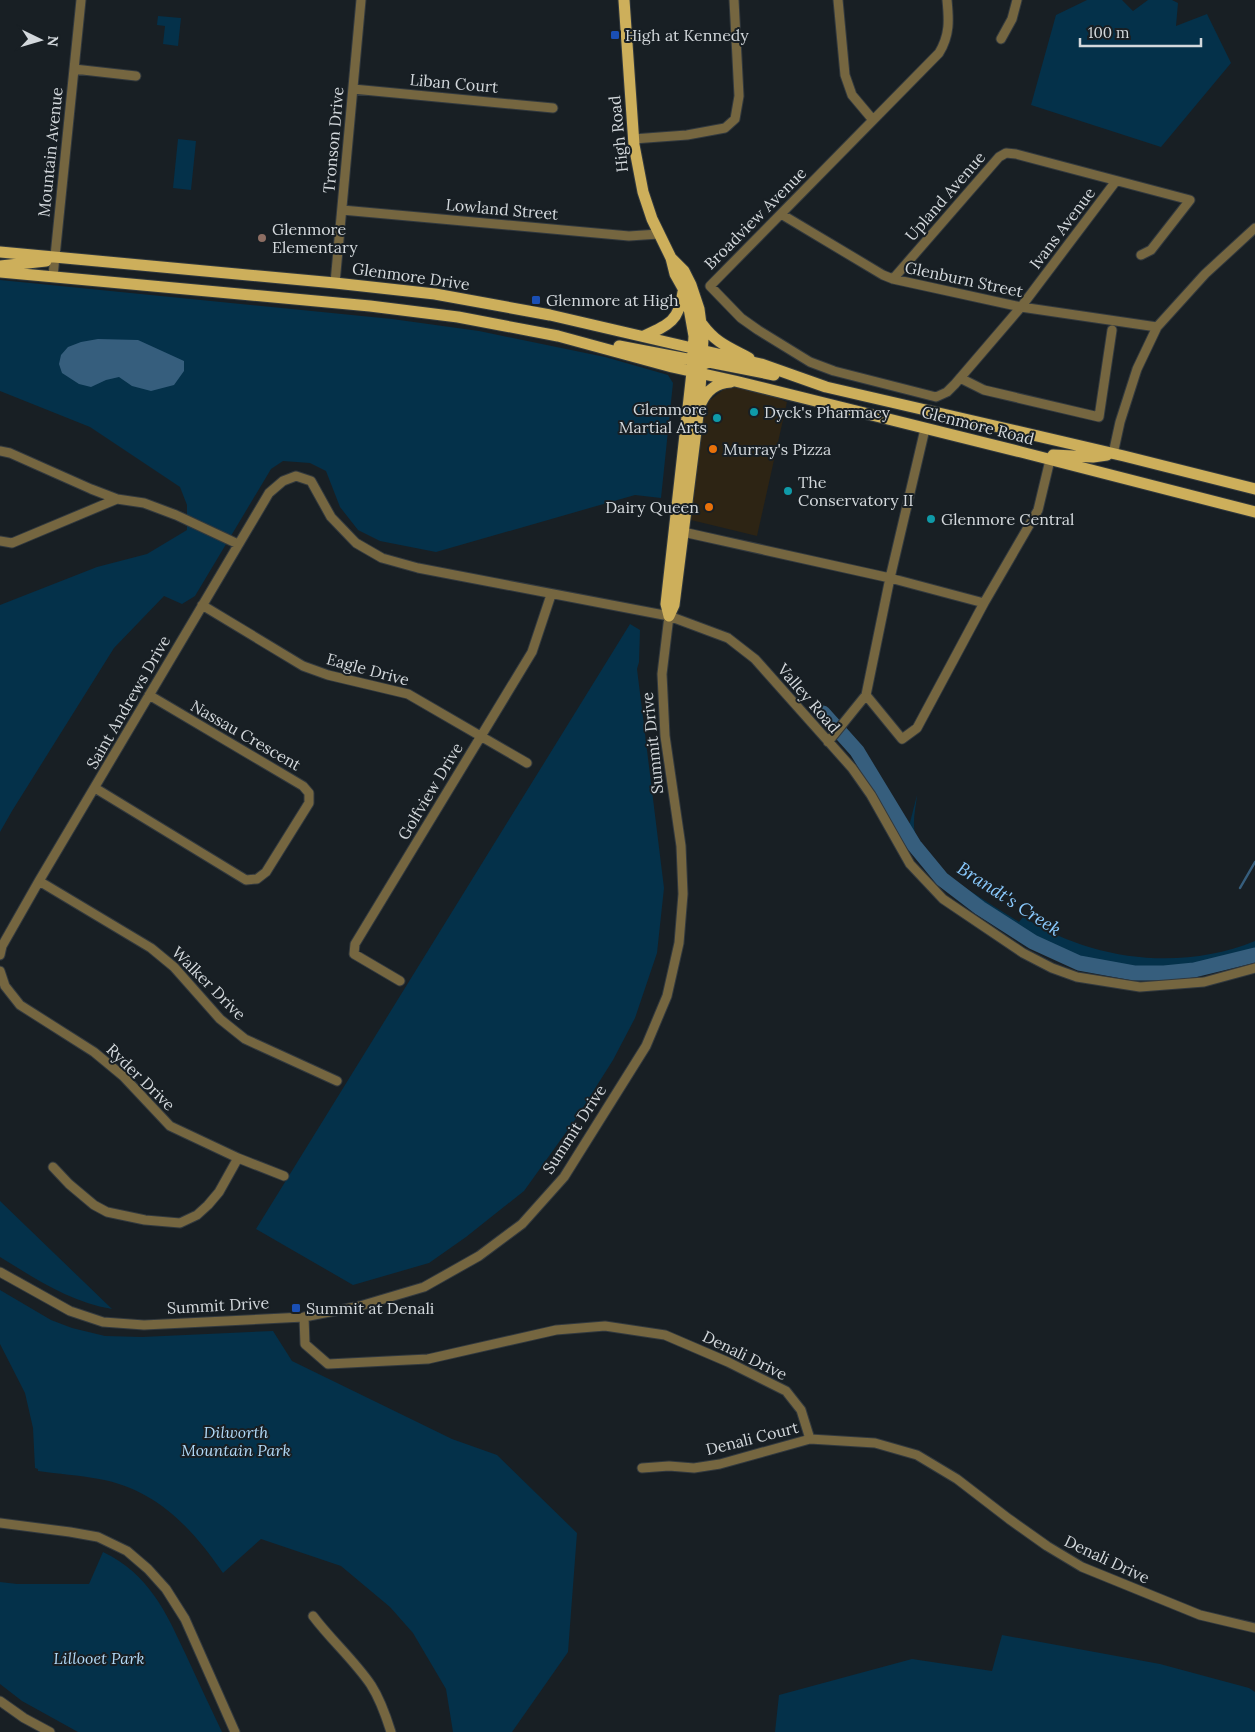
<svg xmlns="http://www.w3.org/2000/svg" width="1255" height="1732" viewBox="0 0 1255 1732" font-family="Lora,serif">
  <rect width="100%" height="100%" fill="#181f24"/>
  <path fill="#2d2414" d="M735,381l52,21 -30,134 -66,-16 13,-111 6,-9z"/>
  <path fill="#04314a" d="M1087,0h35l11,11 15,-11h24l6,3 -2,23 31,-12 24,49 -70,84 -130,-42 25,-90z
    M158,16l23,2 -3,28 -15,-2 2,-18 -8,-1z
    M178,139l18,2 -5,49 -18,-2z
    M0,280l392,39 87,12 126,26 63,18 5,8 -12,115 -26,-3 -199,57 -56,-11 -22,-11 -18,-23 -14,-36 -16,-8 -27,-2 -12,8 -76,127 -13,8 -18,-8 -50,52 -102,163 -12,21v-227l97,-38 50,-13 40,-24v-25l-7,-18 -90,-60 -90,-36z
    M630,624l10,6 -1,32 -2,7 27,219 -7,65 -22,65 -22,42 -36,57 -53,74 -58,46 -37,26 -76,22 -97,-56z
    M917,795c-1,12 -5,26 -2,38 10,35 75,70 104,89l4,-5c69,43 156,55 232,24v20c-21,4 -42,11 -63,14 -53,7 -109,-1 -156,-25 -19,-10 -36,-24 -54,-36 -30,-21 -57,-41 -77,-72z
    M0,1201l112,108c-42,-7 -76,-30 -112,-52z
    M0,1290l51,30 21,8 33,8 37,1 131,-6 19,30 160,78 45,16 80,78 -9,119 -56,80h-59l-7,-43 -33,-56 -23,-26 -49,-41 -80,-27 -38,34c-31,-45 -67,-84 -124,-94 -20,-4 -41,-5 -61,-8v-2l-3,-1 -2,-40 -8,-35 -25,-49z
    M103,1552c46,22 63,60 83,103 12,26 24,52 36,77h-144l-56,-31 -22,-17v-102l17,2h72z
    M1002,1635l158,29 89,24 6,4v40h-480l4,-37 133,-36 80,12z"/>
  <path fill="#365e7d" d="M98,339l40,1 46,21v10l-10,14 -23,6 -19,-5 -13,-9 -13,3 -15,7 -12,-3 -17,-11 -3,-9 2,-9 7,-8 13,-5z"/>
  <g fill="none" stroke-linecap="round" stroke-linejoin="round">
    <path stroke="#365e7d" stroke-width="2.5" d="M1240,888l15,-26"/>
    <path stroke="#365e7d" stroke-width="15" d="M823,713l34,38 57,94 28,34 38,29 53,34 46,21 55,10h30l30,-3 61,-15"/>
    <defs>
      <path id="minor" d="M838,0l7,75 7,20 21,25
        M947,0c2,20 3,35 -8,53l-229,233 31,32 17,12 52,32 24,9 102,26 11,-5 8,-8 66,-77 95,-126
        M1001,39l11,-20 5,-19
        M74,69l62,7
        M353,89l200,19
        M633,139l54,-4 38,-7 10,-9 4,-23 -5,-96
        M342,210l287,26 30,-2
        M781,214l102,61 10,4 128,28 136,20
        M53,276l28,-276
        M893,279l106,-122 7,-4 10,1 174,46 -39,50 -10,5
        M335,283l26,-283
        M960,378l24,12 115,27 13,-87
        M0,451l10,2 81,36 26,10 27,4 32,12 62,29
        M1113,454l7,-32 17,-53 20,-42 48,-53 50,-46
        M683,532l207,46 35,-149
        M0,541l12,2 105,-44
        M202,605l101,61 25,9 80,19 119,69
        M866,695l36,44 15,-11 67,-125 54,-93 12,-50
        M828,742l38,-47 24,-117 94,25
        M95,788l151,92 11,-1 9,-7 43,-69v-10l-6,-7 -154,-91
        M39,881l112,67 23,19 46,52 25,20 92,42
        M0,955l2,-9 37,-65 230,-388 14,-12 13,-5 15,5 20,36 25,26 26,15 36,10 251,48 59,22 27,21 97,109 19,27 39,69 33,35 80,54 29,15 25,9 63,10 64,-5 51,-14
        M0,971l5,15 15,19 74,47 29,24 47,50 68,32 46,18
        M400,981l-46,-27 1,-10 177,-292 19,-57
        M53,1167l16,17 25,21 13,7 38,8 35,3 17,-8 11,-10 11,-13 19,-34
        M0,1272l70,39 33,11 41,3 160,-8 56,-11 64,-19 55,-31 43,-32 42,-47 82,-131 21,-50 12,-53 4,-49 -2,-48 -16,-110 -3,-62 7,-58
        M304,1317l1,27 23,20 100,-5 128,-29 49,-4 60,9 63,27 58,29 15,19 9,29 65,4 42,12 40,24 52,40 38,27 35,21 118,48 55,13
        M642,1468l27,-2 25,2 26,-4 90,-25
        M0,1523l70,9 28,5 29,14 21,18 18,20 19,30 50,113
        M313,1616c18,24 41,44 58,69 9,14 15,31 20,47
        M0,1701l24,17 26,14"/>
      <path id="major" d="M624,0l10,145 9,47 9,27 19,39 4,16 9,16 5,18 5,28 -2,36 -26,232 3,12
        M0,252l335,31 100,11 115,21 211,49 65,23 298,69 131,33
        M0,266l46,-5
        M0,272l370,34 88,11 100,19 114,31 63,14 286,71 234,60
        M702,324c14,19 26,23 47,34
        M644,336c25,-11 35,-15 39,-44
        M619,346l68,13 11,-3
        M697,367l12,-5 65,13
        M701,403c6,-13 15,-20 30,-21
        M1053,455l40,2 14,-2
        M669,616l5,-11 25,-198 4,-68 -4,-30 -8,-24 -7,-14 -13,-13"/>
    </defs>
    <use href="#minor" stroke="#32393e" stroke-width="11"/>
    <use href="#major" stroke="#32393e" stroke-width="13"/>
    <use href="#minor" stroke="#756640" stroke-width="9"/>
    <use href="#major" stroke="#cdaf5b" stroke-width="11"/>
  </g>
  <g fill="#1a4fb4" stroke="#181f24" stroke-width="2">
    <rect x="610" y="30" width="10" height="10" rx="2.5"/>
    <rect x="531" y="295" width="10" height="10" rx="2.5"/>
    <rect x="291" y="1303" width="10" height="10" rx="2.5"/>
  </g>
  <circle fill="#8d6e63" stroke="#181f24" stroke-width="2" cx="262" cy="238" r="5"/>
  <g fill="#0f9aa8" stroke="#181f24" stroke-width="2">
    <circle cx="754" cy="412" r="5"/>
    <circle cx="717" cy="418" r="5"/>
    <circle cx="788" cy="491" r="5"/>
    <circle cx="931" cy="519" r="5"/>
  </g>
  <g fill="#e8710a" stroke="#181f24" stroke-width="2">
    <circle cx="713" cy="449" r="5"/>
    <circle cx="709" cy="507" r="5"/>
  </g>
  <g text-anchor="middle" stroke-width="4" stroke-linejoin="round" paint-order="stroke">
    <g font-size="16" fill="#d3d8dc" stroke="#181f24" text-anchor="start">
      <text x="625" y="41">High at Kennedy</text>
      <text x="272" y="235">Glenmore<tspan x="272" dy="18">Elementary</tspan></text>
      <text x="546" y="306">Glenmore at High</text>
      <text x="707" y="415" text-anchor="end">Glenmore<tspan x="707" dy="18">Martial Arts</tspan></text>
      <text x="764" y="418">Dyck's Pharmacy</text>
      <text x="723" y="455">Murray's Pizza</text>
      <text x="798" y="488">The<tspan x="798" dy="18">Conservatory II</tspan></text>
      <text x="699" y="513" text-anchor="end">Dairy Queen</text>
      <text x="941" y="525">Glenmore Central</text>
      <text x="306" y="1314">Summit at Denali</text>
    </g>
    <g font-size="16" fill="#d3d8dc" stroke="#181f24">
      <text transform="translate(454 83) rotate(5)" y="6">Liban Court</text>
      <text transform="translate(618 134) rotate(-96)" y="6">High Road</text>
      <text transform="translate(333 140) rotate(-85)" y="6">Tronson Drive</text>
      <text transform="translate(50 152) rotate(-84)" y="6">Mountain Avenue</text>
      <text transform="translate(945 196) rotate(-49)" y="6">Upland Avenue</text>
      <text transform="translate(502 209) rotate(5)" y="6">Lowland Street</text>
      <text transform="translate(755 218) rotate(-45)" y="6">Broadview Avenue</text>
      <text transform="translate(1062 228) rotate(-53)" y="6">Ivans Avenue</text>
      <text transform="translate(411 276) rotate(8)" y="6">Glenmore Drive</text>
      <text transform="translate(964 279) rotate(12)" y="6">Glenburn Street</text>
      <text transform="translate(978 425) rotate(14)" y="6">Glenmore Road</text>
      <text transform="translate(368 669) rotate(15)" y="6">Eagle Drive</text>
      <text transform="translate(809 698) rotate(49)" y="6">Valley Road</text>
      <text transform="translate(128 702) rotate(-60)" y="6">Saint Andrews Drive</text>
      <text transform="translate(246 735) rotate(30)" y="6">Nassau Crescent</text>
      <text transform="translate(652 743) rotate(-96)" y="6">Summit Drive</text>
      <text transform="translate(430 791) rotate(-59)" y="6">Golfview Drive</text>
      <text transform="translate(209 983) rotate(45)" y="6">Walker Drive</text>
      <text transform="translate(141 1077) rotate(44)" y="6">Ryder Drive</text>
      <text transform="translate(574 1129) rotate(-57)" y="6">Summit Drive</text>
      <text transform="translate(218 1305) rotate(-3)" y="6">Summit Drive</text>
      <text transform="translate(745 1355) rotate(26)" y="6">Denali Drive</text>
      <text transform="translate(752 1438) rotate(-14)" y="6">Denali Court</text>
      <text transform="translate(1107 1559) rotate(25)" y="6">Denali Drive</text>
    </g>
    <g font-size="16" font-style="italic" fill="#b1d9f7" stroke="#181f24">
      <text x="236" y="1438">Dilworth<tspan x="236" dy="18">Mountain Park</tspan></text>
      <text x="99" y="1664">Lillooet Park</text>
    </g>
    <g font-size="18" font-style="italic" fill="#89c9fd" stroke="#181f24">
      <text transform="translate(1009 899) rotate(33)" y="6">Brandt's Creek</text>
    </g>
  </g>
  <g transform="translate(40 40) rotate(95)" stroke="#181f24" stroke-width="4" paint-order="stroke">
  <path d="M0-4L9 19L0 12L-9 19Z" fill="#d3d8dc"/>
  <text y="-8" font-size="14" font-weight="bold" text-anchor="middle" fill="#d3d8dc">N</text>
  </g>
  <path d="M1080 38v8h121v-8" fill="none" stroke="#d3d8dc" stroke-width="2.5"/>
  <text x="1088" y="38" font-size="15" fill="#d3d8dc" stroke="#181f24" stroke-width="4" paint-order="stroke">100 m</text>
</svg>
